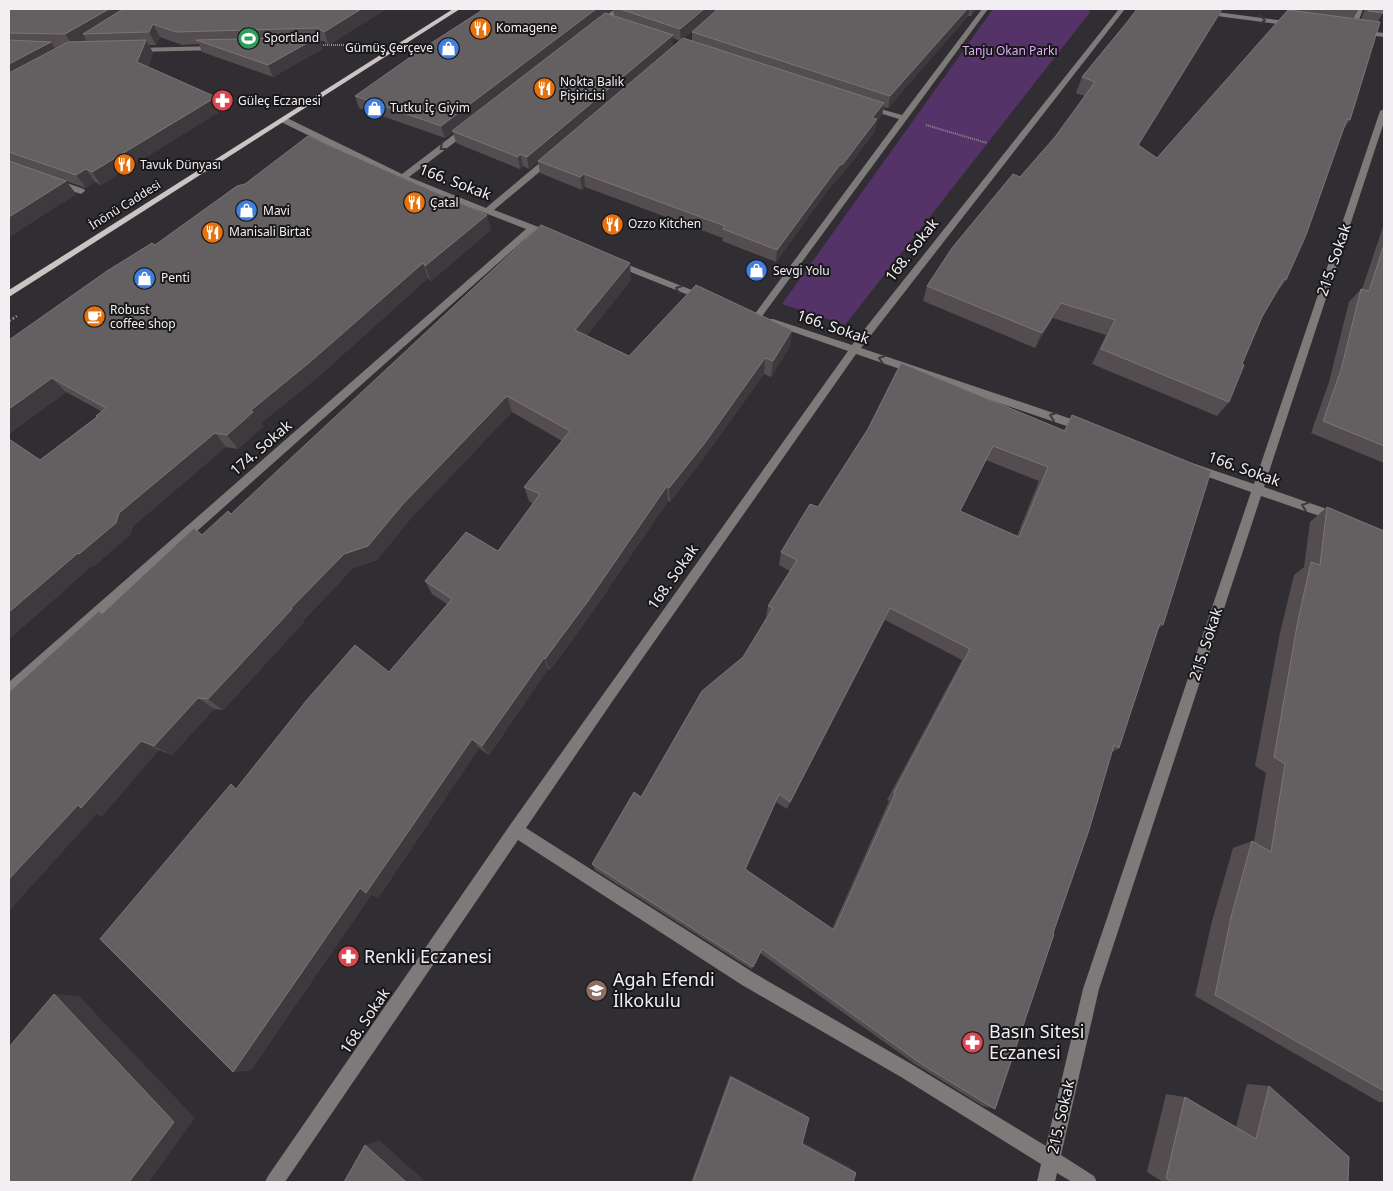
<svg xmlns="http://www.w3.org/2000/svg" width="1393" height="1191" viewBox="0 0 1393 1191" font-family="'Noto Sans',sans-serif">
  <rect width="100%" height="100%" fill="#312e33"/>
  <path fill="#553267" d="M993,9h88l10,2 -246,314 -63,-21z"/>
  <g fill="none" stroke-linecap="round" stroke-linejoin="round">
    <path stroke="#8d8a8f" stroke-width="2" stroke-dasharray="1 1" stroke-linecap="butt" d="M323,45h32
      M926,125l61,18"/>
    <path stroke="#8d8a8f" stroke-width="2.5" stroke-dasharray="2 2" stroke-linecap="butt" d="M9,321l8,-5"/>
    <path fill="#7d7a79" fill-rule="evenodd" d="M615,9h7l-21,19h-6v-4z
      M982,9h6l-228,310h-6v-4l145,-196 -36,-11v-4l39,11z
      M1119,9h6l-264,339 228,77 1,3 -1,3h-8l-225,-77 -242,345 -88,129 228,145 159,92 133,81 37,-157 168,-497 -60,-21 -2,-3 6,-4 59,20 126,-373 4,-2v13l-120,365 77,27 2,3 -2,3 -4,2 -76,-26 -162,493 -38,166 33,21 3,6h-25l-15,-9 -2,9h-18l4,-18 -140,-87 -159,-92 -224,-145 -233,342h-20l3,-6 242,-351 338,-474 -81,-28v-4h6l79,26z
      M1176,9h17l100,13 4,2 -4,2 -114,-15z
      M1357,9h6l-8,22 -7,2z
      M1357,30l27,3v4l-24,-3h-3z
      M218,46l4,2 -1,2 -86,2 -4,-2 4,-2z
      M281,118h6l115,56 63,-48h6v4l-62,47 77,31 63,-53h6v4l-61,51 42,16 20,10 -5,3 -18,-7 -519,462 -5,2v-14l517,-453 -126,-49 -119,-58z
      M55,179l29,10 1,2 -4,3 -29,-10v-4z
      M616,260l91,36 2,2 -5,3 -3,-1 -88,-35v-4z"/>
    <path fill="#ccc4c3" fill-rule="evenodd" d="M453,9h7l-451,288v-7z"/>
  </g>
  <path fill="#534d4f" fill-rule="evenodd" d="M9,9h377l-57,36 -6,-4h-3l2,8 -49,28 -71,-25 -3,-8 -17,1 -22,-8 -4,8h-7l4,8 -5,14 68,30 6,13 -121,75 -6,-3 -9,6 -20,-7 10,13 -67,43z
    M484,9h129l-6,5 7,2 -1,-7h364l-6,7h-3l-80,92 -4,-1 -2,8 -6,7 -1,9 -34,45 -3,2 -10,12 -52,72 -54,-21 1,-3 -138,-51 -3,3 -42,-17 -2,-12 -9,8 -6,-3 -3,3 -64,-26 -3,-11 -8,6 -86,-30 -4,-12zM707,18l-15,14v9l-8,-3zM673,38l7,3 -7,5z
    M1137,9h86l-2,2 -82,134 18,13 134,-149h68l-6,9 8,1 4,-9 -1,-1h20l-1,4 -5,8 -28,99 -7,10 -57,150 -12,16 -12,21 -20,47 -13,38 -12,14 -125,-52 14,-29 -53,-17 -18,30 -112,-47 4,-15 128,-149 30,-41 -9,-3 6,-16 46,-56z
    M1384,218v245l-73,-30 18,-51 20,-80 12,-13h1l21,-62z
    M491,230l-60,51 -3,-3 -110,99 -57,46 2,3 -25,23 -12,-2 -93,79 -3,9 -36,31 -1,-1 -84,74v-200l31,21 57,-43 4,-6 -35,-19 -57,42 146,-189z
    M631,280l-45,56 43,20 163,-26 -2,16 -19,31 -7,-3 -61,85 -33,43 -2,-1 -77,113 -41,56 -2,-1 -59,86 -10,-7 -101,150 -7,-3 -120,175 -18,2 4,-285 152,-115 58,-68 -15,-10 -7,-13 73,-30 35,-47 -4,-3 -5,-14 38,-46 -50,-29 -101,106 -34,42 -24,8 -50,53 1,1 -81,88 -9,-1 -42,46 -13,-5 -57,66 -5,-2 2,-203 4,3 99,-79 29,-21z
    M1072,415l91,210 -5,4 -39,119 -8,5 -116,356 -12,-3 -68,-42 -155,-111 -7,14 -2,2 -156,-99 -3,-6 151,-207 23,-39 2,-12 22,-35 -11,-6 2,-13 37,-45 50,-78 196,1zM986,460l53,21 -22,55 -57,-25zM885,620l77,40 -75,140 2,1 -57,128 -86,-59 30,-68 11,7z
    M1327,507l57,24v571h-5l-184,-106 17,-75 21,-73 19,-7 2,1 12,-69 -11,-7 25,-133 14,-58 10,-8 6,-45z
    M730,1075l75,39 -3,28 47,25 7,6 -3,9h-162z
    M1247,1084l22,2 79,96h-185l-16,-10 19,-78 19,3 51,30z"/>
  <path fill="#3e393d" d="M109,9h28l-54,25 3,6 -12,7 -9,-13z
    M361,9h25l-57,36 -5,-13z
    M596,9h17l-159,122h-2l1,1 -8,6 -4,-12z
    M704,9h14l-37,32 -1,-12z
    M967,9h3l-2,7 -80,92 2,-12z
    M973,9h4l-6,7z
    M1222,9l-4,9 -88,142 8,-15z
    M153,24l7,13 -4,8 -7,-13z
    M673,35v12l-144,122 -2,-12z
    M318,37l4,12 -49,28 -5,-12z
    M146,40l7,13 -9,23 -7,-14z
    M51,42l8,13 -50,27v-18z
    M216,97l6,13 -121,75 -9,-13z
    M884,103l-2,12 -6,7 -1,9 -34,45 -3,2 -10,12 -52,72 1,-12 95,-132z
    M520,154l3,12 -3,3 -2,-12z
    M86,169l9,13 -9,6 -10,-13z
    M584,174l1,13 -3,3 -2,-13z
    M66,181l10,13 -67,43v-20z
    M487,215l4,15 -60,51 -6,-15z
    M423,263l5,15 -110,99 -57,46 2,3 -25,23 -11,-14 23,-24z
    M630,263l1,17 -53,67 -3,-17z
    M1061,303l-8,15 -18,30 7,-15z
    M792,330l-2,16 -19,31 2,-16z
    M765,358l-1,16 -61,85 -33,43 -1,-14z
    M52,378l14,14 -57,42v-25z
    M507,396l5,16 -101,106 -34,42 -24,8 -50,53 1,1 -81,88 -15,-11 83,-91 53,-54 59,-50z
    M215,433l11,14 -93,79 -3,9 -36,31 -1,-1 -84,74v-27l69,-59 41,-40z
    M667,486l1,15 -77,113 -41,56 -5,-11z
    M890,608l-5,12 -98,189 3,-7z
    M544,658l4,11 -59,86 -7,-9z
    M198,698l16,11 -42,46 -18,-9z
    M472,739l7,9 -101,150 -7,-3 -120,175 -18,2 127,-184z
    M141,741l18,9 -57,66 -5,-2 -88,97v-32l69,-74z
    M779,794l-3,8 -32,73 1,-6z
    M54,994l25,2 116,122 -46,64h-20z
    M730,1075l75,39 4,4 -78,-41z
    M797,1139l52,28 7,6 -54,-29z
    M379,1140l47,42h-20l-41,-37z"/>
  <path fill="#645f61" stroke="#7a7578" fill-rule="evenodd" d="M9,9h100l-44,25 -56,-1z
    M123,9h238l-37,23 -6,-4 -142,4 -23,-8 -4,8 -66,2z
    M484,9h112l-155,117 -86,-30 64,-45z
    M620,9h84l-24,20z
    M718,9h249l-77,87 -198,-64z
    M1137,9h85l-84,136 19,13 131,-148 92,12 -30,98 -3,-1 -41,116 -20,45 -2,-1 -22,38 -20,47 2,1 -15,37 -128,-53 14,-29 -54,-17 -19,30 -115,-47 25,-38 61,-74 7,3 35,-40 40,-55 -13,-5 46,-56z
    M1369,9h15l-1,4 -15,-2z
    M605,13l68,22 -146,122 -7,-3 -2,3 -66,-26z
    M318,37l-50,28 -72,-25z
    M683,38l201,65 -12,15 5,1 -34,45 -3,1 -10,13 -53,72 -54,-21 2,-3 -141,-52 -4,3 -42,-16z
    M9,40l42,2 -42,22z
    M146,40l-9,22 79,35 -124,75 -6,-3 -10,6 -67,-23v-79l59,-31z
    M308,136l179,79 -62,51 -2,-3 -113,99 -60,49 3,1 -26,23 -12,-2 -96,80 -3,10 -37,31 -1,-1 -69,59v-173l31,21 57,-43 -1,-1 10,-8 -54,-30 -43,31v-69l98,-69 45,-28 3,2 82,-59 8,-2z
    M9,161l57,20 -57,36z
    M541,225l89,38 -55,67 54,26 67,-71 96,45 -19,31 -8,-3 -61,86 -35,44 -2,-2 -79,115 -43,58 -1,-1 -62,88 -10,-7 -106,154 -6,-5 -127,184 -133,-133 131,-155 5,5 70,-88 49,-56 34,27 63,-73 -27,-18 41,-49 32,19 42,-57 -16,-7 46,-56 -63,-35 -104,108 -35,42 -24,8 -53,54 1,1 -84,90 -10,-1 -44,48 -13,-5 -60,67 -3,-3 -69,74v-187l90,-81 3,3 92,-86 8,7 26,-24 3,3z
    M1384,245v201l-61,-25 18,-51 20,-81 8,2z
    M901,363l164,68 7,-16 139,56 -48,154 -3,-2 -41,125 -5,-3 -25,85 -36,103 1,1 -59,175 -72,-44 -161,-116 -9,18 -161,-103 42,-72 7,5 61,-106 41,-34 30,-49 -5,-2 29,-46 -16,-8 29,-48 8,3 50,-78zM993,446l55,21 -29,70 -59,-26zM890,608l80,41 -76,143 1,2 -61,136 -89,-61 34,-75 11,8z
    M1327,507l57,24v560l-169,-96 16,-78 21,-76 19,11 14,-88 -11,-7 24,-137 13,-58 9,3z
    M54,994l120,128 -45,60h-120v-135z
    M731,1077l78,41 -7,26 54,29 -3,9h-160z
    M1269,1086l80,71 -1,25h-175l-7,-4 19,-81 71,42z
    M365,1145l41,37h-62z"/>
  <defs><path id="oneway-chevron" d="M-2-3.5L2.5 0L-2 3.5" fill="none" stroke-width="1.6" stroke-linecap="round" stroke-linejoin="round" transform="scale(1.25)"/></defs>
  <g stroke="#3b3a3b">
    <use href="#oneway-chevron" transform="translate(1262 20) rotate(7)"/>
    <use href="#oneway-chevron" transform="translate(443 147) rotate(142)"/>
    <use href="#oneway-chevron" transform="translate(679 289) rotate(-160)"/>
    <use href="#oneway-chevron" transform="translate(882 359) rotate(-162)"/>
    <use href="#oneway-chevron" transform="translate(1053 416) rotate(-160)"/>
    <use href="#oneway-chevron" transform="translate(1305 506) rotate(-161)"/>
  </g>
  <defs>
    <symbol id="restaurant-disc" viewBox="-11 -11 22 22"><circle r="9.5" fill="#e8710a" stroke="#181719"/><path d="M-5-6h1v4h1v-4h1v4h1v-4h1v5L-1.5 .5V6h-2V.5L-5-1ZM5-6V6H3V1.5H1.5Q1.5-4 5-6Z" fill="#fff"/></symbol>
    <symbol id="stadium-disc" viewBox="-11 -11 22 22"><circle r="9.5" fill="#2e9e5b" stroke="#181719"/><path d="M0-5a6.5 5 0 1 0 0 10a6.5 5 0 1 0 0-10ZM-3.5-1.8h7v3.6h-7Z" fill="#fff"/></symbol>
    <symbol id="shop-disc" viewBox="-11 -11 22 22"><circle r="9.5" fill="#3f7fe0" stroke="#181719"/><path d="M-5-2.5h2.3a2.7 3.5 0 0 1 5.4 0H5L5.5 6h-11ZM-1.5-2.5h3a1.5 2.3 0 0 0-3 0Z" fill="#fff"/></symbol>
    <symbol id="pharmacy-disc" viewBox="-11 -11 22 22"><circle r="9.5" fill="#e0444e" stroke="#181719"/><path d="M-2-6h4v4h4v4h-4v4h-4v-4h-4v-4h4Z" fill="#fff"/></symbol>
    <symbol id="cafe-disc" viewBox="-11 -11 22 22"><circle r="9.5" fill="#e8710a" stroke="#181719"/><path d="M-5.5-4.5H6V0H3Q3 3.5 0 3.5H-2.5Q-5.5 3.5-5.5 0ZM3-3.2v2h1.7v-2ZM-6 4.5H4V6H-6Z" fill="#fff"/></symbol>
    <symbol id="school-disc" viewBox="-11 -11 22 22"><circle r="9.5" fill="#8d6e63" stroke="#181719"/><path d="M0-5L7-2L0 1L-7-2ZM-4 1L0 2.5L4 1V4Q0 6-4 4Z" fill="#fff"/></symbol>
  </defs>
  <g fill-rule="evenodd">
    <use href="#restaurant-disc" x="468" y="16" width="25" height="25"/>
    <use href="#stadium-disc" x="236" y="26" width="25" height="25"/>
    <use href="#shop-disc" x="436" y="36" width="25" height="25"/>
    <use href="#restaurant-disc" x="532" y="76" width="25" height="25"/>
    <use href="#pharmacy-disc" x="210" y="88" width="25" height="25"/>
    <use href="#shop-disc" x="362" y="96" width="25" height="25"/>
    <use href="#restaurant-disc" x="112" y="152" width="25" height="25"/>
    <use href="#restaurant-disc" x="402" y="190" width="25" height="25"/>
    <use href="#shop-disc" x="234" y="198" width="25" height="25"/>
    <use href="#restaurant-disc" x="600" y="212" width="25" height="25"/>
    <use href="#restaurant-disc" x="200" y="220" width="25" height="25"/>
    <use href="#shop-disc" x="744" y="258" width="25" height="25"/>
    <use href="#shop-disc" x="132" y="266" width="25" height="25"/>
    <use href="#cafe-disc" x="82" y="304" width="25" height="25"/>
    <use href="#pharmacy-disc" x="336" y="944" width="25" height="25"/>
    <use href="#school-disc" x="584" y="978" width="25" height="25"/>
    <use href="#pharmacy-disc" x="960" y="1030" width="25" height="25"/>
  </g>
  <g text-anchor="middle" stroke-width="4" stroke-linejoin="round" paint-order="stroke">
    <g font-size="12" fill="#f2eff3" stroke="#181719" text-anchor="start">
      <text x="496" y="32">Komagene</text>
      <text x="264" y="42">Sportland</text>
      <text x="433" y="52" text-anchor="end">Gümüş Çerçeve</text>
      <text x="560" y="86">Nokta Balık<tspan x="560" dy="14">Pişiricisi</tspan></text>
      <text x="238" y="105">Güleç Eczanesi</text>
      <text x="390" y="112">Tutku İç Giyim</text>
      <text x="140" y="169">Tavuk Dünyası</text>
      <text x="430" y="207">Çatal</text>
      <text x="263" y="215">Mavi</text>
      <text x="628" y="228">Ozzo Kitchen</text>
      <text x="229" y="236">Manisali Birtat</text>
      <text x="773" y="275">Sevgi Yolu</text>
      <text x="161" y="282">Penti</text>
      <text x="110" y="314">Robust<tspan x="110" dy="14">coffee shop</tspan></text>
    </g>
    <g font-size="12" fill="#ddacf9" stroke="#181719">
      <text x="1010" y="55">Tanju Okan Parkı</text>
    </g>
    <g font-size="12" fill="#f2eff3" stroke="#181719">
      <text transform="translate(125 205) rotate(-32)" y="4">İnönü Caddesi</text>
    </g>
    <g font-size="15" fill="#f2eff3" stroke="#181719">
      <text transform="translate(455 182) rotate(21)" y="5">166. Sokak</text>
      <text transform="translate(912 250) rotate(-52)" y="5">168. Sokak</text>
      <text transform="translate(1334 260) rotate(-71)" y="5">215. Sokak</text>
      <text transform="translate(833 327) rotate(19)" y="5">166. Sokak</text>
      <text transform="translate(261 448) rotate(-41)" y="5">174. Sokak</text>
      <text transform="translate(1244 469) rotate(20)" y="5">166. Sokak</text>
      <text transform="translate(673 577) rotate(-55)" y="5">168. Sokak</text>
      <text transform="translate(1206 644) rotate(-72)" y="5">215. Sokak</text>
      <text transform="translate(365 1021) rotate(-56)" y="5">168. Sokak</text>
      <text transform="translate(1061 1117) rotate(-77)" y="5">215. Sokak</text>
    </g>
    <g font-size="18" fill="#f2eff3" stroke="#181719" text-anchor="start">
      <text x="364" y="963">Renkli Eczanesi</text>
      <text x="613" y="986">Agah Efendi<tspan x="613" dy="21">İlkokulu</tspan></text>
      <text x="989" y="1038">Basın Sitesi<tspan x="989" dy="21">Eczanesi</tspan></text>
    </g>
  </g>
  <rect width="1393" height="1191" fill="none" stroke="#f2eff3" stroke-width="20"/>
</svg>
